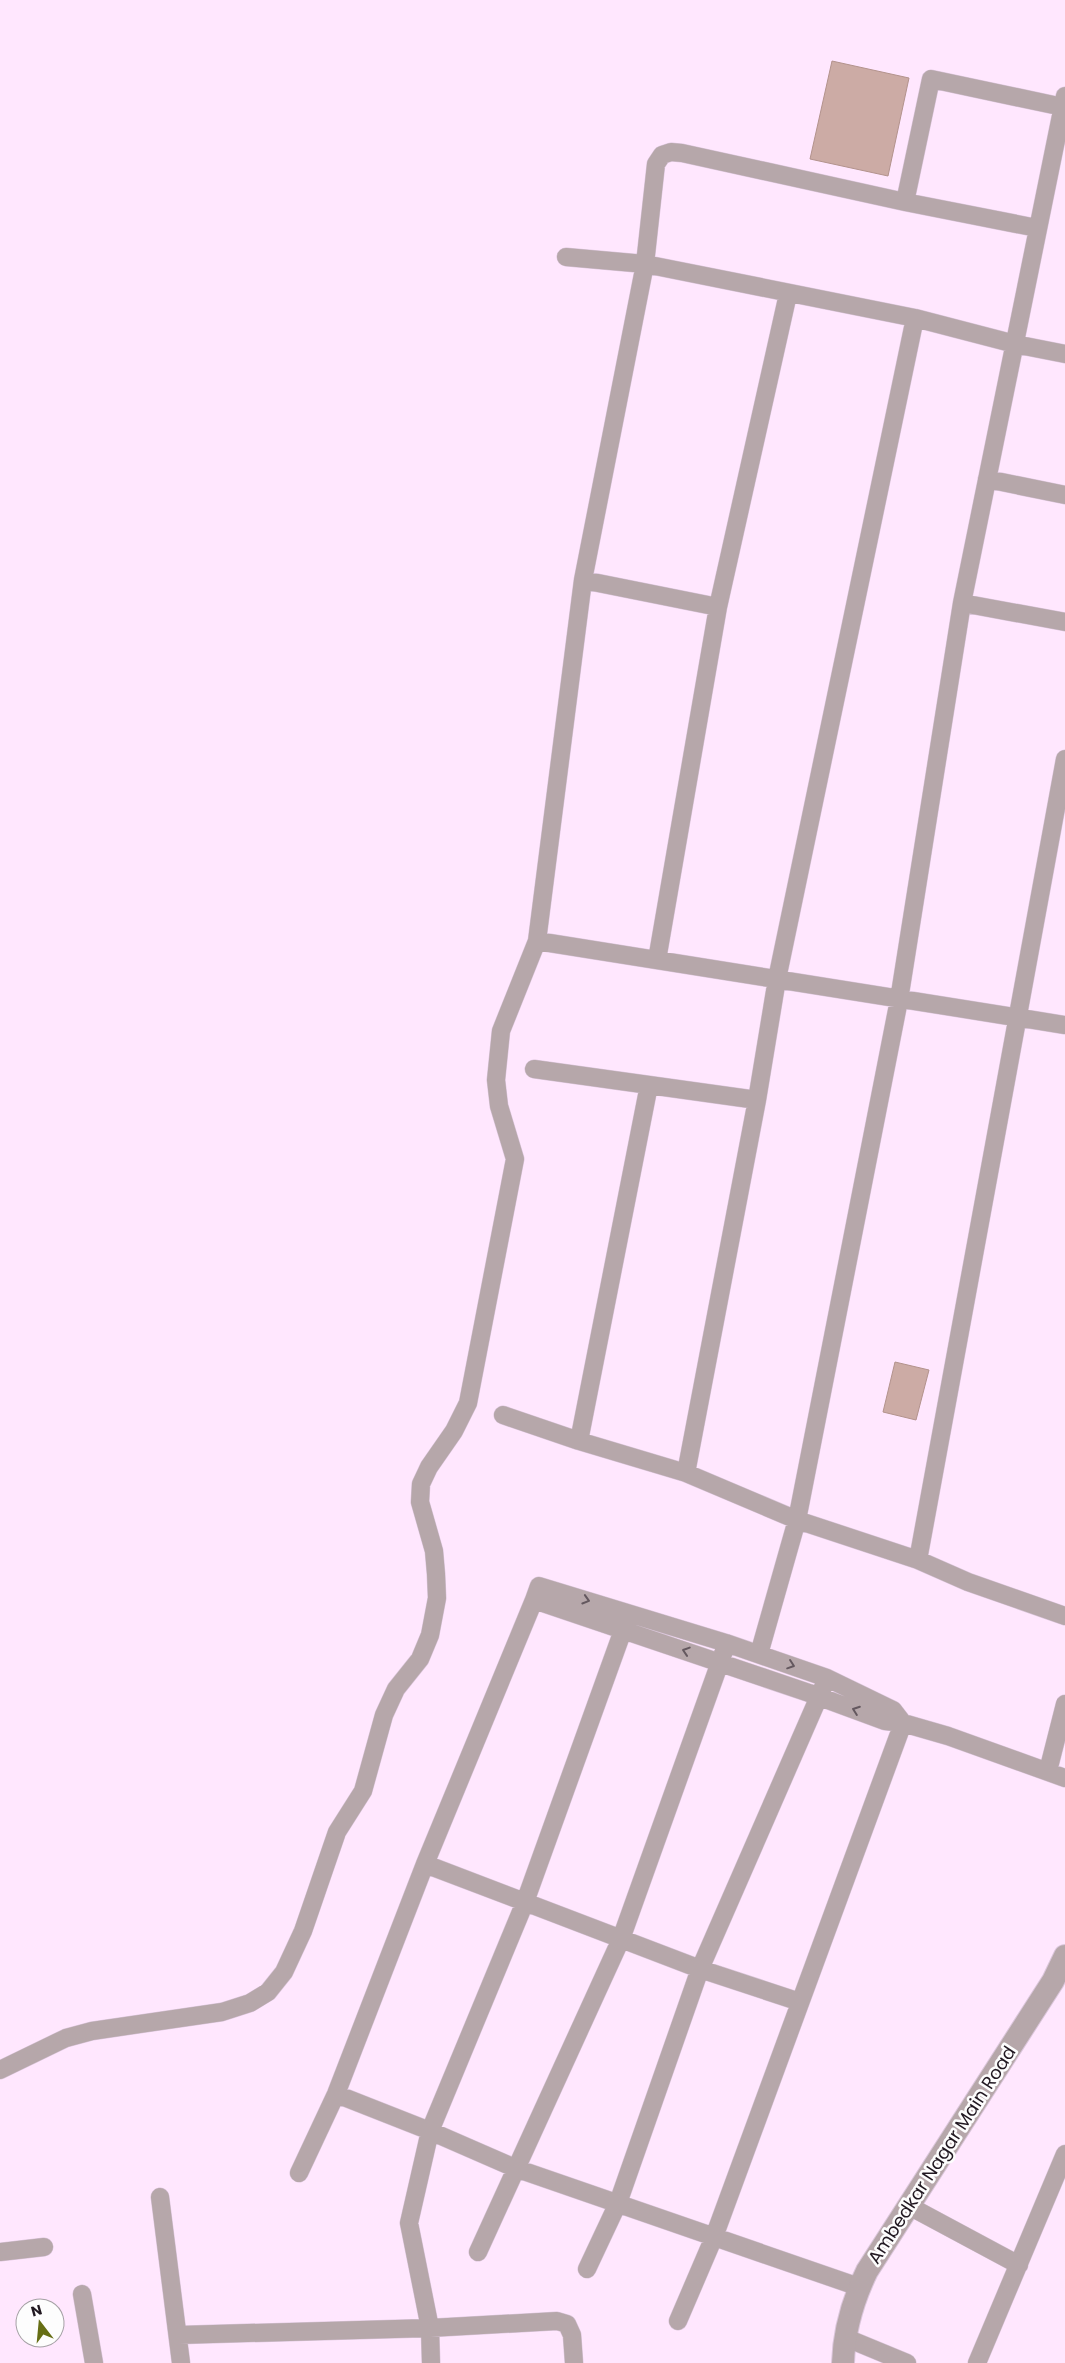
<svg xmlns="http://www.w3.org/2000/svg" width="1065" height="2363" viewBox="0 0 1065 2363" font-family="Poppins,sans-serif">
  <rect width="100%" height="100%" fill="#ffe7fe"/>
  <path fill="#ccaba5" stroke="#b3938d" d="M832,61l77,17 -21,98 -78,-17z
    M895,1362l34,8 -13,50 -33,-8z"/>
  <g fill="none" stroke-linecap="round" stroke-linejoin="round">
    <defs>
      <path id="minor" d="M905,202l26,-123 132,28
        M1037,228l-132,-26 -223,-49 -11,-1 -9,3 -6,9 -11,100 -62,316 -46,361 528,84
        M566,257l79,7 270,54 100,26 50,10
        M987,479l78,16
        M583,580l135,27
        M962,603l103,19
        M657,960l61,-353 70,-313
        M534,1069l223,31
        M503,1415l76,26 107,32 111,47 121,40 50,22 97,34
        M579,1441l70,-356
        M686,1473l71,-373 20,-121 138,-661
        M918,1560l147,-801
        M759,1654l38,-134 102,-520 63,-397 103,-507
        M903,1723l-10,-13 -66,-32 -101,-35 -187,-57 -5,14 275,93 76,28 18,2 45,13 117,42
        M1048,1771l17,-67
        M425,1864l275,105 100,33
        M0,2070l66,-32 26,-7 130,-19 28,-9 18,-11 16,-20 19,-41 34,-99 26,-41 21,-76 12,-26 24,-30 10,-24 7,-37 -1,-24 -2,-23 -14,-49 1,-18 8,-17 25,-36 14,-28 47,-244 -16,-53 -3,-26 5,-49 36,-90
        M336,2094l94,37 85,37 344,119
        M299,2173l37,-79 89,-230 109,-264
        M160,2197l21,166
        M909,2206l110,59
        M0,2252l44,-5
        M478,2252l143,-313 103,-288
        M587,2269l31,-66 82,-234 124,-284
        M82,2294l12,69
        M678,2321l36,-84 189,-514
        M179,2335l251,-7 127,-7 10,3 5,11 2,28
        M844,2337l63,26
        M431,2363l-1,-35 -21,-105 21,-92 95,-229 102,-283
        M977,2363l88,-209"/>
      <path id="tertiary" d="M843,2363c1,-32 10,-63 24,-92l186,-290 12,-25"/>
    </defs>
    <use href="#minor" stroke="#dbc6db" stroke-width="19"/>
    <use href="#tertiary" stroke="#dbc6db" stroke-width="24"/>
    <use href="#minor" stroke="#b6a7aa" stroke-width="18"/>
    <use href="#tertiary" stroke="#b6a7aa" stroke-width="22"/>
  </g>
  <defs><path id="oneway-chevron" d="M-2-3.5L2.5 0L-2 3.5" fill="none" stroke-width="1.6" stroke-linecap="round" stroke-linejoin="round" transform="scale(1.25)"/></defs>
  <g stroke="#64585f">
    <use href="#oneway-chevron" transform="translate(586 1600) rotate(17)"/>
    <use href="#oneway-chevron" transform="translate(686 1651) rotate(-162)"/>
    <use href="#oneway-chevron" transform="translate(791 1665) rotate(19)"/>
    <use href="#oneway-chevron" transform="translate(856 1710) rotate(-160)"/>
  </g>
  <g text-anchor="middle" stroke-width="5" stroke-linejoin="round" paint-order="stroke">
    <g font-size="18" fill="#211821" stroke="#fdfdfd">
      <text transform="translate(942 2155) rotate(-57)" y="6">Ambedkar Nagar Main Road</text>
    </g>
  </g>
  <g transform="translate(40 2323) rotate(344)"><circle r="24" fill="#fdfdfd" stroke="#a5a1a5"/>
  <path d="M0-4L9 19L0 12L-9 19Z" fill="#666e14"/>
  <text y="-8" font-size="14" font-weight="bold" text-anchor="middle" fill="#211821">N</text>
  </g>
</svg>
